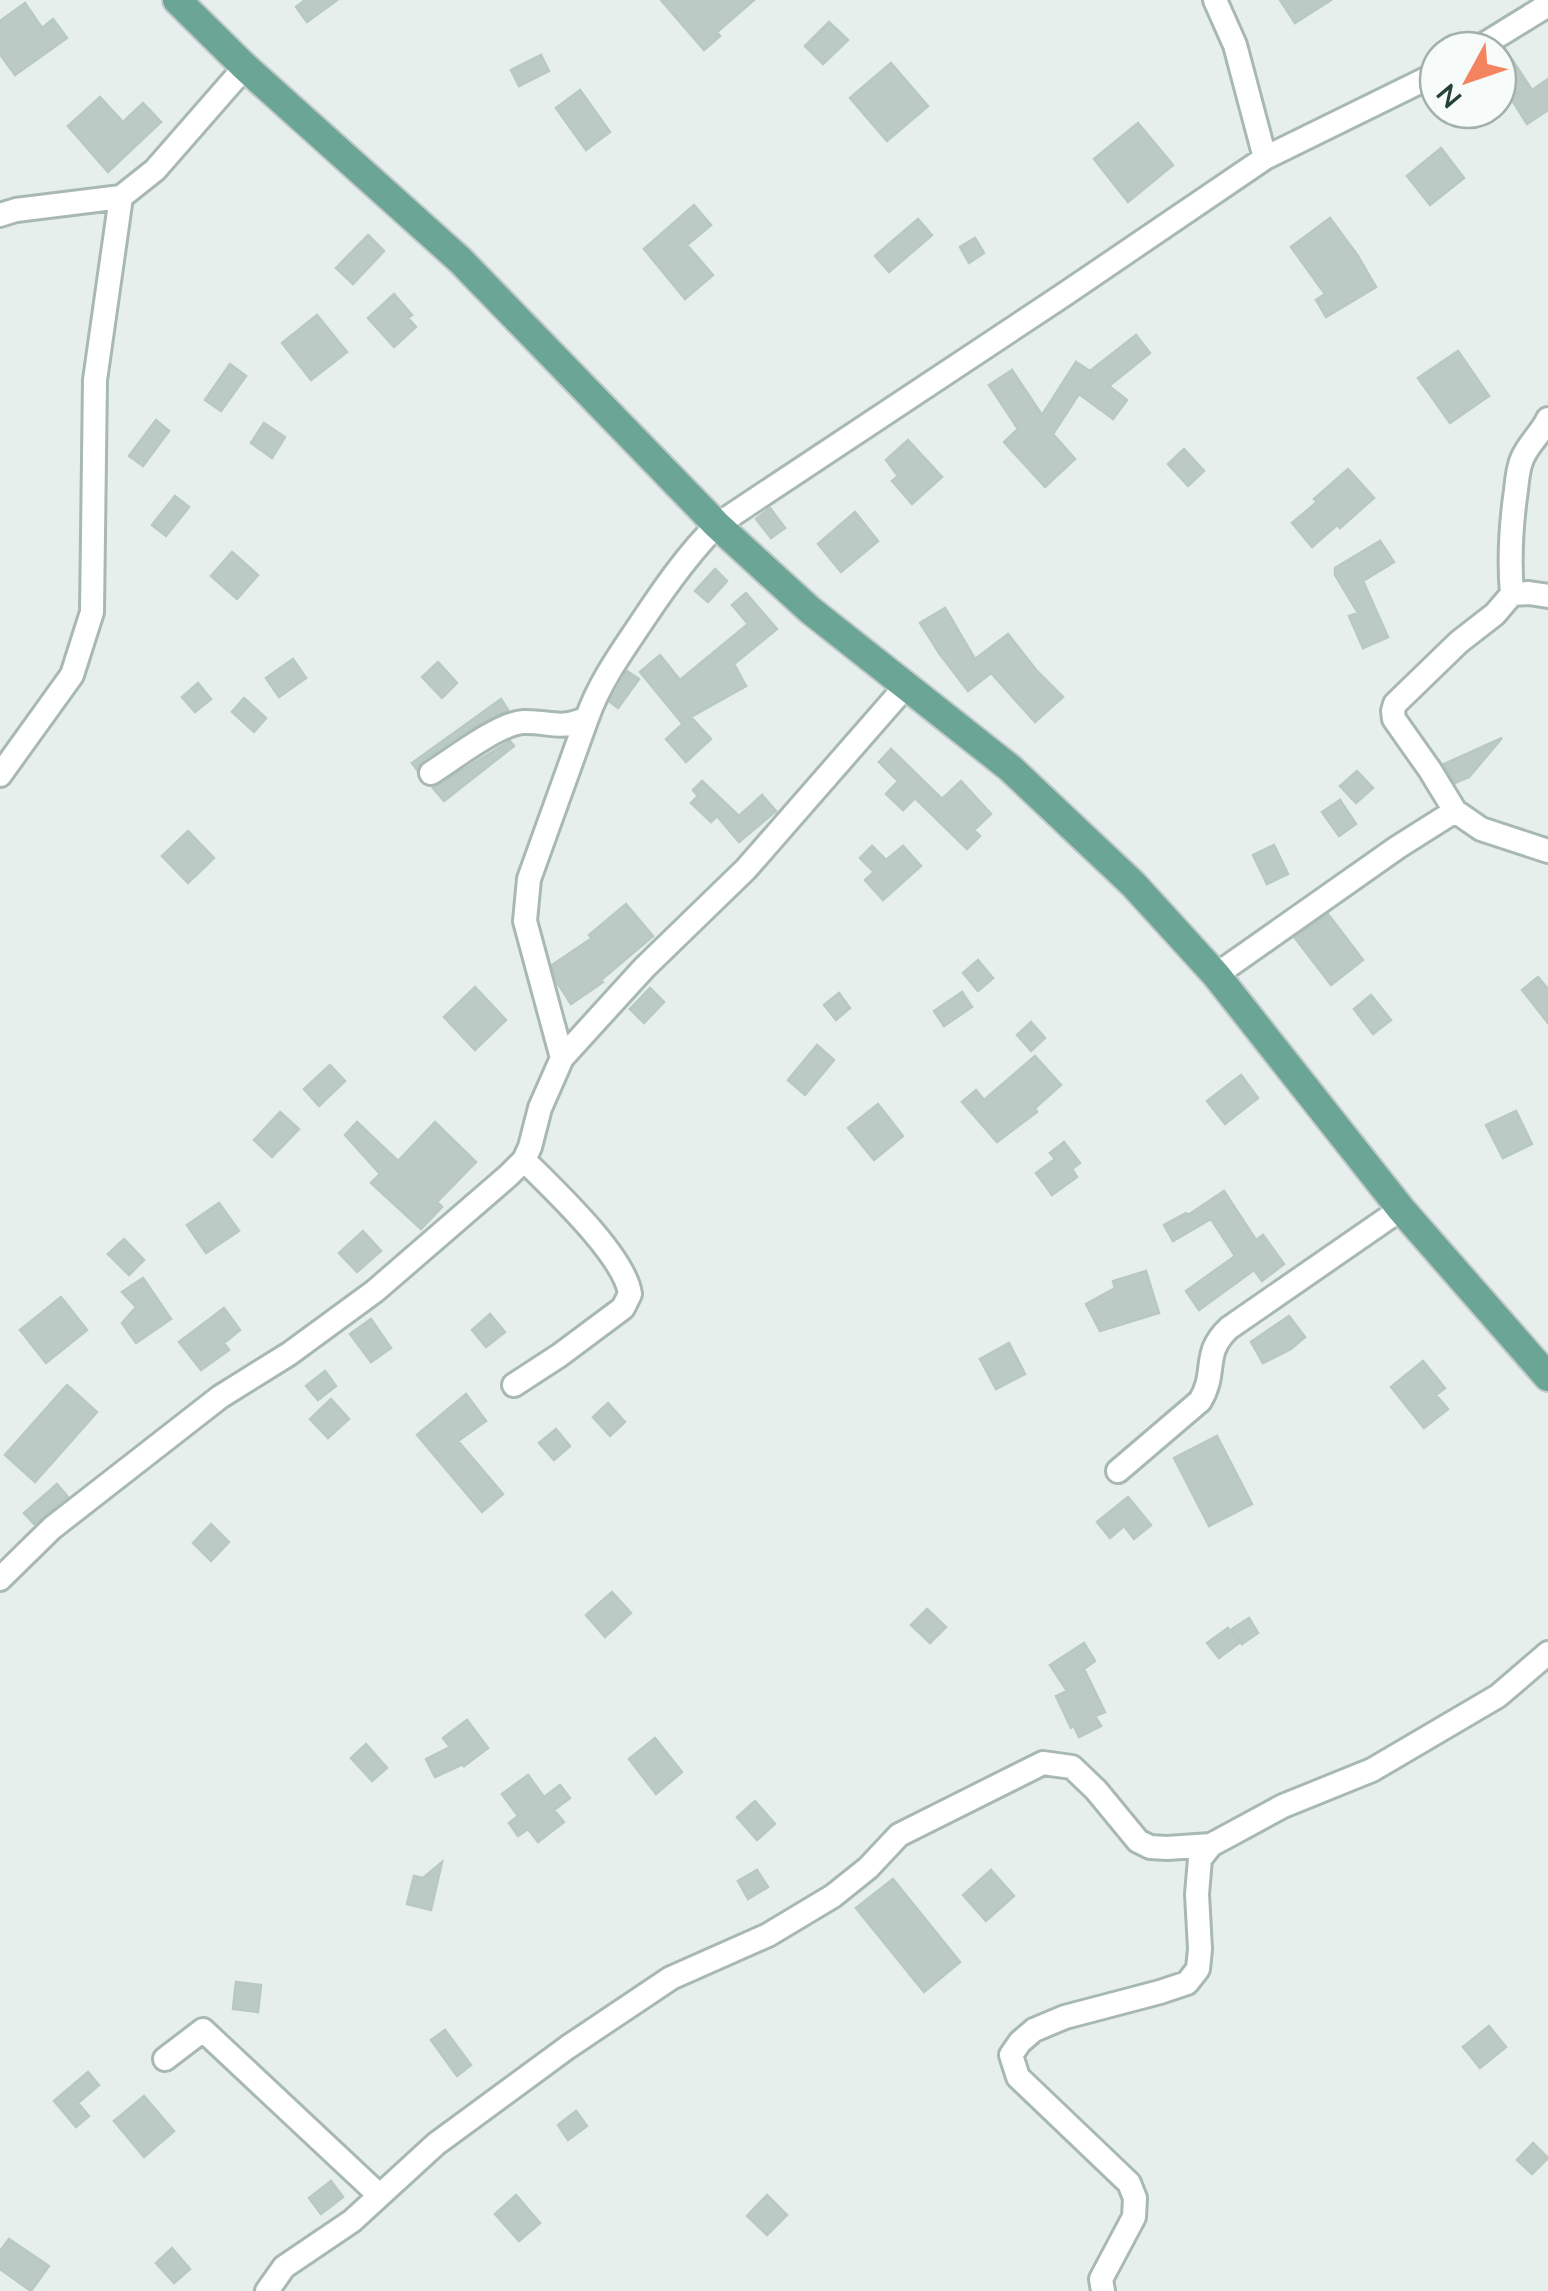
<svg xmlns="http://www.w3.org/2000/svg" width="1548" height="2291" viewBox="0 0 1548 2291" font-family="'Nunito Sans',sans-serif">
  <rect width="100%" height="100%" fill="#e6efeb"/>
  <path fill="#bbcac4" stroke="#b8c9c2" stroke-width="2.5" d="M305,0h32l-30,22 -11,-15z
    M661,0h93l-37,32 3,4 -16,14z
    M1280,0h51l-36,23z
    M25,3l17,25 11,-9 14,19 -52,37 -15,-21v-33z
    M829,22l19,18 -25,24 -18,-18z
    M1505,49l27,41 16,-11v31l-21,14 -29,-46v-25z
    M541,55l8,16 -30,15 -8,-16z
    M891,63l37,43 -41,35 -37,-43z
    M580,90l30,42 -24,18 -30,-42z
    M100,97l23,25 20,-19 18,19 -53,50 -40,-46z
    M1138,123l35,42 -45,37 -34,-43z
    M1441,148l23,30 -34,27 -23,-29z
    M694,205l17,20 -24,20 26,30 -28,24 -41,-50z
    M1330,218l28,38 18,31 -50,30 -10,-17 9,-6 -34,-47z
    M918,219l14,16 -43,37 -14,-16z
    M368,235l16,16 -31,33 -17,-16z
    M975,238l9,15 -15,10 -9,-16z
    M394,294l18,21 -4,3 8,9 -22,20 -26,-29z
    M317,315l30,37 -36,28 -29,-37z
    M1136,335l14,18 -41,33 18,14 -14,19 -34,-25 -26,40 22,25 -30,28 -41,-45 14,-13 -29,-44 23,-15 30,45 34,-53 14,9z
    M1458,351l31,45 -39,27 -32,-45z
    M230,364l16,12 -25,35 -16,-11z
    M156,420l13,11 -26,35 -14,-10z
    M264,423l21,14 -13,21 -21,-15z
    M908,440l34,37 -30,27 -20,-23 6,-5 -12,-16z
    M1184,449l20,22 -16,15 -20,-22z
    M1348,469l26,29 -34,30 -3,-3 -25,22 -20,-24 25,-21 -3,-3z
    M175,496l14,11 -23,29 -14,-11z
    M770,508l15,20 -14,10 -15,-19z
    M855,512l23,29 -37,31 -23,-28z
    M1380,541l14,21 -31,19 25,56 -25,11 -14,-32 9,-3 -23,-38v-7z
    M232,552l26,23 -21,24 -26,-23z
    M715,569l12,12 -19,21 -13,-11z
    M746,593l31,36 -43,35 12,22 -55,31 20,22 -25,23 -20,-23 24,-22 -9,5 -41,-50 20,-17 20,25 68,-56 -16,-19z
    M945,608l30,51 33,-25 29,37 26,26 -28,25 -44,-49 -23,18 -29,-38 -19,-30z
    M293,659l13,19 -27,19 -13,-19z
    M438,662l19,21 -15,15 -20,-21z
    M627,671l12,8 -21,29 -8,-6z
    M198,683l13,16 -16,13 -13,-15z
    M244,698l22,20 -12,14 -22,-20z
    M501,699l7,11 -25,12 -27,16 -33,22 -6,10 -5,-7z
    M1502,738l-33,39 -14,6 -11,-19z
    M510,741l4,5 -70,55 -11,-13z
    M891,749l51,50 19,-18 30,33 -17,16 6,6 -13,13 -52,-51 -12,12 -17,-16 12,-13 -19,-19z
    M1357,771l16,17 -17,15 -16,-17z
    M702,781l37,35 23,-21 14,16 -37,31 -22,-26 -6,6 -20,-19 7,-7 -5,-6z
    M1340,800l16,24 -17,12 -17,-24z
    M188,831l26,27 -26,25 -26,-27z
    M1274,845l14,29 -21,10 -14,-29z
    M872,846l14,14 17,-14 18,20 -38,34 -18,-20 9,-8 -14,-14z
    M626,904l27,32 -52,44 2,2 -32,22 -13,-20 -6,-19 40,-27 -3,-3z
    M1328,914l35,46 -32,25 -36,-47z
    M978,960l15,18 -15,13 -15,-18z
    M1538,977l10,12v34l-26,-33z
    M475,987l31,33 -31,30 -31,-33z
    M650,988l14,14 -20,21 -14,-14z
    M962,992l10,15 -28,19 -10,-15z
    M839,993l11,15 -14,12 -12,-15z
    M1371,995l20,25 -18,14 -19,-25z
    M1031,1022l14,16 -14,13 -14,-16z
    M817,1045l17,15 -29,35 -17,-15z
    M1035,1056l26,29 -26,23 2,4 -40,30 -35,-40 14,-12 8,10z
    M330,1065l15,16 -26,25 -15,-17z
    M1241,1075l17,23 -33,26 -18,-23z
    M878,1104l25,32 -29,24 -26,-32z
    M1516,1111l16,33 -29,14 -17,-33z
    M280,1112l19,17 -27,28 -18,-17z
    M357,1122l41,39 37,-39 41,40 -39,40 5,5 -21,22 -50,-46 9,-9 -35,-39z
    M1064,1142l16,21 -8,6 5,8 -25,18 -16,-22 19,-14 -5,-6z
    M1224,1191l32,49 7,-5 21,29 -22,17 -8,-11 -55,40 -13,-19 49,-35 -24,-37 -38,22 -9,-16 22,-12 2,2z
    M219,1203l20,28 -33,22 -19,-28z
    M363,1231l18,20 -24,21 -18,-19z
    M124,1239l20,21 -15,15 -21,-21z
    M1146,1271l13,42 -59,18 -14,-27 29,-16 -2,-7z
    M143,1278l28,41 -35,24 -14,-20 14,-16 -14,-15z
    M61,1297l26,33 -41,33 -26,-33z
    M224,1308l16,22 -16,13 5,7 -28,20 -22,-28z
    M490,1314l15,18 -19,15 -14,-17z
    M1289,1316l16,21 -14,12 -28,14 -12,-21z
    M371,1319l20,29 -20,14 -21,-28z
    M1009,1343l16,31 -29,15 -16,-30z
    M1423,1361l22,27 -9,7 12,14 -24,19 -33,-41z
    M325,1371l11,15 -18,14 -12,-14z
    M67,1385l30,27 -62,70 -30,-27z
    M466,1394l20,27 -28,20 45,53 -21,18 -65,-77z
    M331,1399l18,20 -21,19 -18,-19z
    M608,1403l17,19 -15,14 -17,-19z
    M556,1429l14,17 -16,14 -15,-17z
    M1217,1436l35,68 -43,22 -35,-68z
    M57,1484l11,13 -34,27 -10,-11z
    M1128,1497l23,28 -17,14 -10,-13 -14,12 -13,-16z
    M211,1524l18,18 -18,19 -18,-18z
    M612,1592l19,21 -26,24 -19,-22z
    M927,1609l19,18 -16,16 -19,-18z
    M1249,1618l9,15 -16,11 -10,-15z
    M1228,1628l11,15 -20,15 -12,-15z
    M1084,1643l11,18 -11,8 21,43 -10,4 6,10 -22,11 -5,-11 -3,2 -15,-32 11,-5 -17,-26z
    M467,1720l21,28 -24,18 -1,-2 -28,13 -9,-18 24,-12 -7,-9z
    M655,1738l27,34 -26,22 -27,-35z
    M366,1744l21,24 -15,13 -21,-23z
    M528,1775l16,22 16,-12 10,13 -16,12 10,12 -26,20 -10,-13 -10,7 -9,-13 9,-7 -16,-22z
    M755,1801l20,23 -18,16 -20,-23z
    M442,1862l-11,48 -24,-6 7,-28 9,2z
    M757,1870l11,17 -20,12 -10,-18z
    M991,1870l23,26 -28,25 -23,-26z
    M893,1879l67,83 -36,30 -68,-84z
    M236,1982l25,3 -3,27 -25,-3z
    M1489,2026l17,21 -26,21 -17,-21z
    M445,2030l26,35 -14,11 -26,-36z
    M88,2072l11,13 -21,18 11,13 -13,11 -22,-26z
    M144,2096l30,35 -30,26 -30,-36z
    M576,2111l11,15 -19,14 -10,-15z
    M1533,2143l15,15 -16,16 -15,-14z
    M331,2181l12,16 -22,17 -12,-16z
    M516,2195l24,28 -21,18 -24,-27z
    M767,2195l20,20 -20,20 -20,-19z
    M9,2239l40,27 -18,25 -31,-22v-18z
    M172,2248l18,21 -16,14 -18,-20z"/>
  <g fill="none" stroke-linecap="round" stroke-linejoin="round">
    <defs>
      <path id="minor" d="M1215,0l20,45 30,113
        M1475,50l73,-45
        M0,215l16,-5 105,-13 34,-27 90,-103
        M1512,594c-3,-35 -1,-69 4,-104 1,-10 2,-22 6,-31 6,-15 19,-25 26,-40
        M431,773c22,-14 69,-50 92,-51 27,-1 36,9 64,-4 13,-37 36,-68 58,-101 22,-33 44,-64 72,-92l348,-231 200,-136 173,-85
        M0,775l72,-100 20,-63 3,-232 26,-183
        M1455,811l-25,-41 -36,-51 -1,-8 2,-7 64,-62 36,-28 17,-20 17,-1 19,3
        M1216,975l182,-128 57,-36 26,18 67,22
        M562,1058l-37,-137 4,-42 58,-161
        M514,1385l46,-30 63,-47 7,-14c-5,-38 -78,-106 -106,-134
        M1118,1471l82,-70c18,-29 1,-47 29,-73l172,-119
        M0,1579l52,-51 168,-131 69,-43 86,-63 134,-116 15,-15 6,-13 10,-39 22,-50 82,-90 102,-99 159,-182
        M165,2059l38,-29 176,165
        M267,2291l17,-24 68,-46 84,-77 132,-97 103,-69 97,-43 65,-39 35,-28 31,-33 144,-72 29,4 24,23 42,51 12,6 17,1 44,-3
        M1103,2291l-2,-12 33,-62 1,-19 -6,-15 -111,-106 -7,-22 9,-13 14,-12 31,-13 95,-25 27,-9 11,-14 2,-20 -3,-55 3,-35 11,-14 72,-39 89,-36 126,-74 50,-43"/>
      <path id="major" d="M177,0l68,67 215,193 257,265 93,85 200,158 123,116 83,91 185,234 147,168"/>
    </defs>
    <use href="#minor" stroke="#a8b8b2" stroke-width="28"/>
    <use href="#major" stroke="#c2cac8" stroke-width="32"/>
    <use href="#minor" stroke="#fff" stroke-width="22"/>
    <use href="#major" stroke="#6aa596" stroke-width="28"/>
  </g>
  <g transform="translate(1468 80) rotate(230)"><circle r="48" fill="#f7fbf9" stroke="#a3b1ad" stroke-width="2.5"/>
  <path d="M0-8L18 38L0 25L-18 38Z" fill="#f4845f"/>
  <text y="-15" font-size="28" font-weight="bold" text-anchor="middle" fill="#24423a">N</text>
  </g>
</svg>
